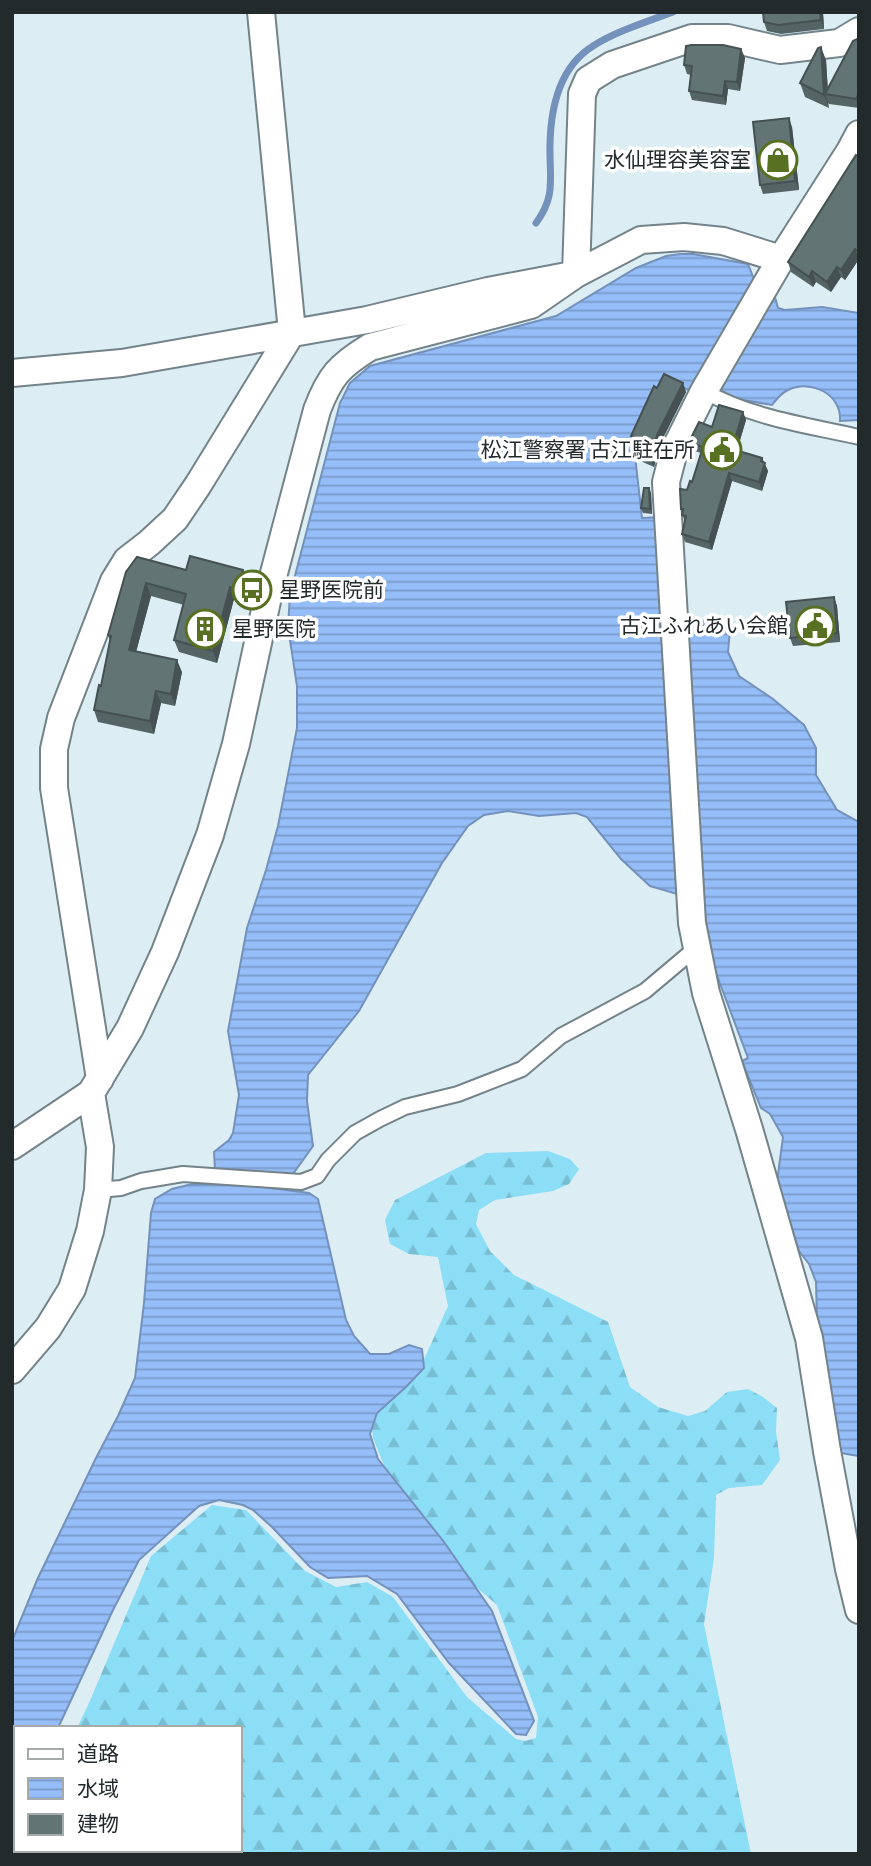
<svg xmlns="http://www.w3.org/2000/svg" width="871" height="1866" viewBox="0 0 871 1866" font-family="Barlow,'Noto Sans JP',sans-serif">
  <defs>
    <pattern id="forest-firs" width="22" height="20" patternUnits="userSpaceOnUse" patternTransform="scale(1.75)"><rect width="22" height="20" fill="#8cddf6"/><path d="M5 1l3.5 6h-7zM16 11l3.5 6h-7z" fill="#78bed3"/></pattern>
    <pattern id="water-rules" width="6" height="5" patternUnits="userSpaceOnUse" patternTransform="scale(1.75)"><rect width="6" height="5" fill="#95bdf8"/><path d="M0 2.5h6" fill="none" stroke="#799ac9"/></pattern>
  </defs>
  <rect width="100%" height="100%" fill="#dceef4"/>
  <path fill="url(#forest-firs)" d="M548,1151l22,8 9,10 -10,15 -16,7 -58,9 -16,10 -3,14 14,27 24,24 94,47 22,65 28,20 30,9 17,-5 22,-19 21,-3 15,8 14,11 -1,24 4,28 -18,25 -33,3 -13,7 -2,63 -10,66 47,230h-736l1,-4h224v-122h-163l12,-25 62,-147 61,-51 34,5 59,61 31,16 31,-5 26,15 74,100 49,42 9,2 11,-3 2,-21 -41,-112 -43,-37 -60,-78 -21,-52 -2,-21 50,-51 27,-60 -10,-49 -29,-3 -19,-10 -5,-24 10,-20 91,-47z"/>
  <path fill="url(#water-rules)" stroke="#7391bb" stroke-width="2" d="M680,254h13l55,10 9,23 -64,105 -27,-12 -33,58 9,80 19,-1 16,377 -27,-8 -29,-27 -34,-42 -11,-4 -37,3 -31,-5 -24,4 -16,11 -26,37 -83,148 -51,64 -1,26 6,45 -20,28 -78,-4 -1,-18 15,-12 4,-7 6,-38 -11,-64 19,-103 19,-58 12,-44 19,-98v-42l-9,-59 2,-32 50,-192 10,-20 20,-17 186,-50 80,-48 30,-12z
    M773,290l5,18 7,2 37,-3 37,6v107l-19,1c2,-27 -29,-42 -52,-31 -7,3 -12,10 -16,15l-41,-7 -16,-14z
    M717,620l13,10 -2,22 11,24 34,23 31,26 12,23v27l21,35 22,12v634l-19,-3 -15,-96 -8,-35 -1,-40 -7,-18 -10,-13 -22,-69 6,-45 -13,-23 -9,-6 -19,-47 6,-3 -32,-85 -5,-1 -7,-68 -18,-282z
    M192,1184h49l68,9 9,6 28,121 8,16 16,18h19l20,-9 13,4 2,19 -18,19 -29,26 -7,21 8,25 66,83 48,69 42,110 -8,14 -10,-1 -67,-71 -52,-69 -30,-18 -39,2 -18,-11 -38,-40 -19,-17 -10,-5 -24,-5 -20,6 -60,54 -26,50 -55,118h-42v93l-4,8v-188l25,-61 59,-122 22,-42 17,-38 9,-75 7,-90 4,-14 17,-10z"/>
  <g fill="none" stroke-linecap="round" stroke-linejoin="round">
    <path stroke="#7391bb" stroke-width="7" d="M536,223c17,-23 15,-38 14,-66 -1,-40 6,-88 43,-111 24,-15 53,-24 80,-34"/>
    <defs>
      <path id="service" d="M704,391c48,27 102,34 155,46
        M98,1190l23,-2 20,-7 42,-7 118,8 16,-6 11,-16 27,-27 25,-14 25,-12 53,-13 64,-25 39,-33 84,-45 51,-43"/>
      <path id="minor" d="M859,134l-9,17 -69,108 -77,132 -30,60 -8,31 26,441 14,70 43,136 60,209 18,113 22,118 10,41
        M576,274l6,-180 6,-14 24,-15 80,-27h36l52,12 59,-7 20,-12
        M12,373l110,-10 245,-43 121,-29 79,-15
        M100,1079l-46,-291v-39l7,-31 53,-137 13,-21 22,-17 26,-24 23,-34 94,-153 -31,-320
        M12,1146l79,-53 39,-65 35,-76 45,-117 26,-91 33,-152 48,-182c13,-34 22,-44 53,-63l161,-42 45,-31 65,-34 43,-3 39,4 58,18
        M12,1370l36,-42 24,-39 18,-58 8,-41 2,-43 -9,-54"/>
    </defs>
    <use href="#service" stroke="#738389" stroke-width="18"/>
    <use href="#minor" stroke="#738389" stroke-width="30"/>
    <use href="#service" stroke="#fff" stroke-width="14"/>
    <use href="#minor" stroke="#fff" stroke-width="26"/>
  </g>
  <path fill="#556465" d="M763,12h60l1,17 -43,5 -14,-3 -3,-9z
    M859,38v70l-30,-4 -1,-1 1,5 -24,-11 -5,-14 26,-23 2,30z
    M741,49l4,9 -5,33 -12,-2 -2,16 -34,-5 -3,-9 2,-16 -4,-1 -3,-9z
    M792,127l7,63 -36,4 -3,-9z
    M859,157v102l-14,21 -4,-3 -10,15 -15,-10 -3,5 -22,-15 -3,-10z
    M683,383l3,9 -26,52 -6,23 -18,-8 -3,-9 2,-5 -4,-9 26,-48z
    M743,412l3,8 -9,30 25,8 6,13 -6,20 -30,-10 -20,69 -27,-8 -3,-8 3,-11 -4,-14 6,-19 5,-8 9,-29 -9,-3 -3,-8 23,-15z
    M649,488l2,5 1,21 -9,-1 -2,-5z
    M137,557l49,13h57l4,13 -5,18 -8,-2 -17,64 -38,-11 -5,-12 10,-35 -33,-9 -15,56 46,20 -7,34 -14,-3 -7,31 -56,-12 -4,-12 7,-24 9,-45 -2,-6z
    M834,597l3,9 3,36 -47,4 -3,-8z"/>
  <path fill="#455152" d="M820,12h3v1l1,16 -3,-9z
    M821,47l5,13 2,35 -3,-1 3,9 1,5 -5,-13z
    M741,49l4,9 -5,33 -3,-9z
    M725,81l3,8 -2,16 -3,-9z
    M859,93v14l-3,-8z
    M789,118l3,9 7,63 -4,-9z
    M855,249l4,10 -14,21 -4,-10z
    M837,267l4,10 -10,15 -4,-10z
    M812,271l4,11 -3,5 -4,-10z
    M683,383l3,9 -26,52 -6,23 -4,-9 7,-23z
    M743,412l3,8 -11,37 -3,-8z
    M762,458l6,13 -6,20 -3,-9z
    M729,473l3,8 -20,69 -3,-8z
    M649,488l2,5 1,21 -2,-5z
    M243,570l4,13 -5,18 -4,-12z
    M146,583l5,13 -18,67 -4,-13z
    M230,587l4,12 -17,64 -4,-12z
    M834,597l3,9 3,36 -3,-9z
    M177,660l5,12 -7,34 -4,-12z
    M156,691l5,12 -7,31 -4,-13z"/>
  <path fill="#637475" stroke="#455152" stroke-width="2" d="M763,12h57l1,8 -43,5 -14,-3z
    M859,38v55l-3,6 -31,-5 28,-53z
    M691,45h32l18,4 -4,33 -12,-1 -2,15 -34,-5 3,-25 -8,-1 2,-19z
    M821,47l3,48 -24,-12 18,-35z
    M789,118l6,63 -35,4 -7,-63z
    M856,155l3,2v94l-4,-2 -14,21 -4,-3 -10,15 -15,-11 -3,6 -21,-15z
    M664,374l19,9 -26,52 -7,23 -17,-8 5,-11 -7,-3 23,-50 3,2z
    M719,405l24,7 -11,37 30,9 -1,3 4,2 -6,19 -30,-9 -20,69 -27,-8 4,-18 -4,-1 1,-6h-2l-1,-20 7,1 3,-9 2,1 11,-35 -14,-5 10,-20 13,5z
    M644,488h5l1,21 -9,-1z
    M190,556l53,14 -5,19 -8,-2 -17,64 -39,-11 12,-46 -40,-11 -17,67 48,10 -6,34 -15,-3 -6,30 -56,-11 5,-25 2,1 10,-50 -3,-1 18,-63 11,-15 49,13z
    M834,597l3,36 -47,5 -4,-36z"/>
  <defs>
    <symbol id="shop-ring" viewBox="-11 -11 22 22"><circle r="9.5" fill="#fff" stroke="#587021" stroke-width="1.5"/><path d="M-5-2.5h2.3a2.7 3.5 0 0 1 5.4 0H5L5.5 6h-11ZM-1.5-2.5h3a1.5 2.3 0 0 0-3 0Z" fill="#587021"/></symbol>
    <symbol id="civic-ring" viewBox="-11 -11 22 22"><circle r="9.5" fill="#fff" stroke="#587021" stroke-width="1.5"/><path d="M-.6-6.5H3V-4.5H.6V-3L4-1V1h2V6H-6V1h2V-1L-.6-3ZM-1.2 2.5V6h2.4V2.5Z" fill="#587021"/></symbol>
    <symbol id="bus-ring" viewBox="-11 -11 22 22"><circle r="9.5" fill="#fff" stroke="#587021" stroke-width="1.5"/><path d="M-5-6H5V4H4V6H2V4H-2V6H-4V4H-5ZM-3.5-4V0h7V-4ZM-3.5 1.2v1.5H-2V1.2ZM2 1.2v1.5H3.5V1.2Z" fill="#587021"/></symbol>
    <symbol id="building-ring" viewBox="-11 -11 22 22"><circle r="9.5" fill="#fff" stroke="#587021" stroke-width="1.5"/><path d="M-4-6H4V6H1V3H-1V6H-4ZM-2.5-4.3h1.7v1.8h-1.7ZM.8-4.3h1.7v1.8H.8ZM-2.5-1h1.7V.8h-1.7ZM.8-1h1.7V.8H.8Z" fill="#587021"/></symbol>
  </defs>
  <g fill-rule="evenodd">
    <use href="#shop-ring" x="756" y="138" width="44" height="44"/>
    <use href="#civic-ring" x="700" y="428" width="44" height="44"/>
    <use href="#bus-ring" x="230" y="568" width="44" height="44"/>
    <use href="#civic-ring" x="793" y="604" width="44" height="44"/>
    <use href="#building-ring" x="183" y="607" width="44" height="44"/>
  </g>
  <g text-anchor="middle" stroke-width="7" stroke-linejoin="round" paint-order="stroke">
    <g font-size="21" fill="#232a2c" stroke="#fff" text-anchor="end">
      <text x="751" y="167">水仙理容美容室</text>
      <text x="695" y="457">松江警察署 古江駐在所</text>
      <text x="279" y="597" text-anchor="start">星野医院前</text>
      <text x="788" y="633">古江ふれあい会館</text>
      <text x="232" y="636" text-anchor="start">星野医院</text>
    </g>
  </g>
  <rect width="871" height="1866" fill="none" stroke="#232a2c" stroke-width="28"/>
  <rect x="14" y="1726" width="228" height="126" fill="#ffffff" stroke="#a7aaab" stroke-width="2"/>
  <rect x="28" y="1749" width="35" height="10" fill="#ffffff" stroke="#a7aaab" stroke-width="2"/>
  <text x="77" y="1761" font-size="21" fill="#232a2c">道路</text>
  <rect x="28" y="1778" width="35" height="21" fill="url(#water-rules)" stroke="#a7aaab" stroke-width="2"/>
  <text x="77" y="1796" font-size="21" fill="#232a2c">水域</text>
  <rect x="28" y="1814" width="35" height="21" fill="#637475" stroke="#a7aaab" stroke-width="2"/>
  <text x="77" y="1831" font-size="21" fill="#232a2c">建物</text>
</svg>
